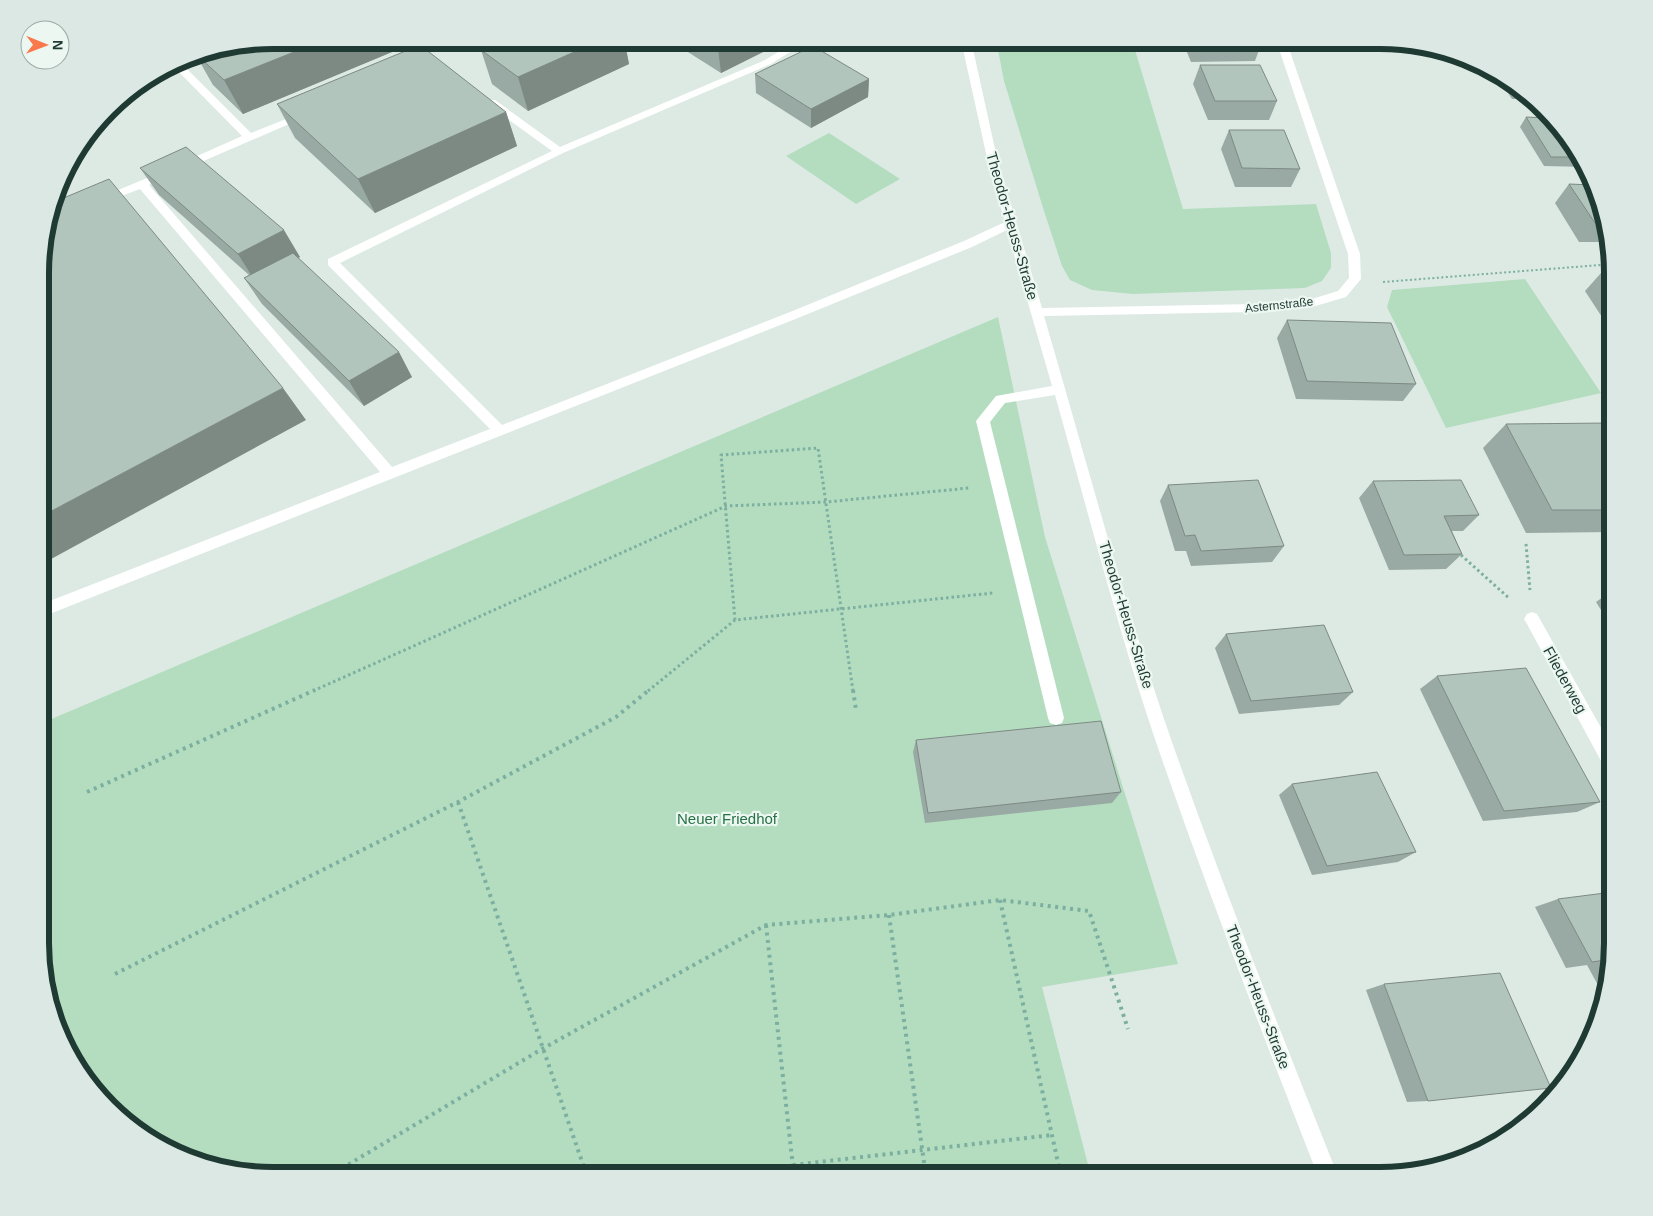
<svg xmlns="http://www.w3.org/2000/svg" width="1653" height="1216" viewBox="0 0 1653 1216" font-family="Helvetica,sans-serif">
  <rect width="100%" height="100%" fill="#ddeae4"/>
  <path fill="#b4ddc0" d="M996,40h136l51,169 133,-5 15,49v15l-9,13 -17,7 -172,6 -41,-4 -22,-10 -8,-14 -19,-58 -39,-127z
    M829,133l71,46 -44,25 -70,-48z
    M1525,279l76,114 -155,35 -59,-121 5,-17z
    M998,317l47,220 133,427 -136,23 49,189h-833l-74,-18 -53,-30 -60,-68 -29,-86v-251z"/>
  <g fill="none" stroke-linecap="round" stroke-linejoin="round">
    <path stroke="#7cafa0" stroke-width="2" stroke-dasharray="2 2.5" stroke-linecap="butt" d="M1383,282l230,-18"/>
    <path stroke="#7cafa0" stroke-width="3" stroke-dasharray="2.5 3" stroke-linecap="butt" d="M1526,544l4,46
      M1461,555l49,44
      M735,620l-14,-165 97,-7 35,243
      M313,691l413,-185 100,-4 143,-14
      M648,691l87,-71 258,-27"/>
    <path stroke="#7cafa0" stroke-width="4" stroke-dasharray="3 4.5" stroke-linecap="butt" d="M853,690l3,20
      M87,792l228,-102
      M458,802l129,374
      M1000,900l61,276
      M889,915l37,261
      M766,925l28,251
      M115,974l343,-172 158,-85 33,-27
      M793,1165l259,-30
      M329,1176l213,-127 224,-124 123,-10 111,-15 89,11 39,118"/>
    <path fill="#fff" fill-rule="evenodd" d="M798,40h11l-38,24 -208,89 -223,110 162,162 288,-113 174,-71 41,-19 -18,-64 -26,-118h10l26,118 45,150 214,-4 56,-5 26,-8 11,-13 -1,-24 -72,-214h10l74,214 1,25 -15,18 -34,10 -56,5 -212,4c42,143 80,288 129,429 51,145 108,288 165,431h-20c-56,-143 -111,-286 -161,-431 -39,-115 -69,-233 -102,-350l-50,8 -15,19 74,296 -2,5 -6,2 -6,-2 -2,-5 -72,-297 20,-25 56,-10 -45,-156 -35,17 -174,71 -756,299v-13l338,-132 -240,-283 -37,14 -4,-1v-4l48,-20h8v4l-6,3 243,282 98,-38 -162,-164v-6l224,-108 -65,-47v-4h8l65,47 205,-87z
      M179,61l72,72 50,-20 9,2 -125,54h-8v-4l65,-29 -70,-71z
      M1532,612l5,2 76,135v25l-6,-2 -80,-148 -3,-5 3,-5z"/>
  </g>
  <path fill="#99a9a3" d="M272,40l117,3 3,9 -149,62 -30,-29 -16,-28 -4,2 -3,-3z
    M504,40h142l-20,9 3,15 -101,47 -36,-27 -11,-34z
    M669,40h104v7l-52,26z
    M1182,40h79l1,2 -7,19 -64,1z
    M1200,65l77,36 -8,19h-61l-15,-36z
    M755,74l114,5 -1,18 -57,31 -55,-35z
    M1495,74l27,14 9,11h-19z
    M277,104l229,8 11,34 -142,67 -80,-75z
    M1526,117l21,1 40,49 -43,-1 -24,-39z
    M1229,130l71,39 -9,18h-56l-14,-38z
    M140,168l160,89 -2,1 114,119 -48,29 -102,-102 -18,-26 5,-3 -90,-80z
    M1569,184l24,1 15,57h-29l-24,-39z
    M1601,273h12v61l-28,-43z
    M1287,320l129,64 -13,17 -107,-2 -19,-61z
    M1506,424l107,4v104l-87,1 -43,-85z
    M1373,481l106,34 -16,16h-11l10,23 -16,15 -57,1 -30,-72z
    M1168,485l116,61 -12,16 -81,4 -5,-15h-11l-15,-50z
    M1613,590v39l-17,-27z
    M1226,634l127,58 -14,13 -100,9 -24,-66z
    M1437,676l163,126 -23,10 -94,9 -63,-132z
    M916,740l205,52 -9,11 -187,20 -12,-71z
    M1292,784l124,68 -18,10 -86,13 -33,-80z
    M1558,899l55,59 -8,40 -18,-33 -21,3 -31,-61z
    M1384,984l44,117 -21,1 -41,-112z"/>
  <path fill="#7d8a84" d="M324,40h73l-8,3 3,9 -149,62 -19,-34z
    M601,40h45l-20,9 3,15 -101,47 -10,-34z
    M717,40h56v7l-52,26z
    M196,55l1,2 -4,2 -2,-3z
    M869,79l-1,18 -57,31v-19z
    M506,112l11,34 -142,67 -17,-34z
    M284,230l16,27 -45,24 -17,-27z
    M399,352l13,25 -48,29 -15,-25z
    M283,388l23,32 -264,144v-48z"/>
  <path fill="#b2c5bd" stroke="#7d8a84" d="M272,40h52l-100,40 -27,-25z
    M504,40h97l-83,37 -37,-27z
    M1196,40h65l1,2 -65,1z
    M420,45l86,67 -148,67 -81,-75z
    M813,46l56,33 -58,30 -56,-35z
    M1200,65h60l17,36h-62z
    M1526,117l21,1 32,39h-28z
    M1229,130h55l16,39 -58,-1z
    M186,147l98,83 -46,24 -98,-86z
    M109,179l174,209 -241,128v-274l12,-40z
    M1569,184l24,1 10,38h-8z
    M293,253l106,99 -50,29 -105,-103z
    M1601,273h12v17z
    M1287,320l104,3 25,61 -109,-3z
    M1610,423l3,5v82h-61l-46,-86z
    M1258,480l26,66 -83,5 -6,-16 -10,1 -17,-51z
    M1461,480l18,35 -35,1 18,38 -58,1 -31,-74z
    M1324,625l29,67 -102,9 -25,-67z
    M1526,668l74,134 -96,9 -67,-135z
    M1101,721l20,71 -193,21 -12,-73z
    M1377,772l39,80 -89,14 -35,-82z
    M1613,892l-1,67 -20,3 -34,-63z
    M1500,973l51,115 -123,13 -44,-117z"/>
  <g text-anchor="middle" stroke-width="4.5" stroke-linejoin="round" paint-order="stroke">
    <g font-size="12" fill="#1e3a33" stroke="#edf7f2">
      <text transform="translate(1279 305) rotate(-6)" y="4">Asternstraße</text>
    </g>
    <g font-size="15" fill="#1e3a33" stroke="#edf7f2">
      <text transform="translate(1012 226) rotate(74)" y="5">Theodor-Heuss-Straße</text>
      <text transform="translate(1126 615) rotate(73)" y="5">Theodor-Heuss-Straße</text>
      <text transform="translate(1565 680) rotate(61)" y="5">Fliederweg</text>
      <text transform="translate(1258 997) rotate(69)" y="5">Theodor-Heuss-Straße</text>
    </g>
    <g font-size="15" fill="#277245" stroke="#edf7f2">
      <text x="727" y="824">Neuer Friedhof</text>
    </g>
  </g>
  <path d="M0 0H1653V1216H0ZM273 49H1380A224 224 0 0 1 1604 273V943A224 224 0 0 1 1380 1167H273A224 224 0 0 1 49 943V273A224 224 0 0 1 273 49Z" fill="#dce8e3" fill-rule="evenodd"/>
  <path fill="none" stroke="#1e3a33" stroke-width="6" d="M273 49H1380A224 224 0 0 1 1604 273V943A224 224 0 0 1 1380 1167H273A224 224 0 0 1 49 943V273A224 224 0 0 1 273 49Z"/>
  <g transform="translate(45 45) rotate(91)"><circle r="24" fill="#edf7f2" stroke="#9aaba6"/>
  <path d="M0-4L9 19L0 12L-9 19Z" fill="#f9794c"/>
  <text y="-8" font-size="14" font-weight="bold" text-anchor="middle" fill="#1e3a33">N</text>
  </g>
</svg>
